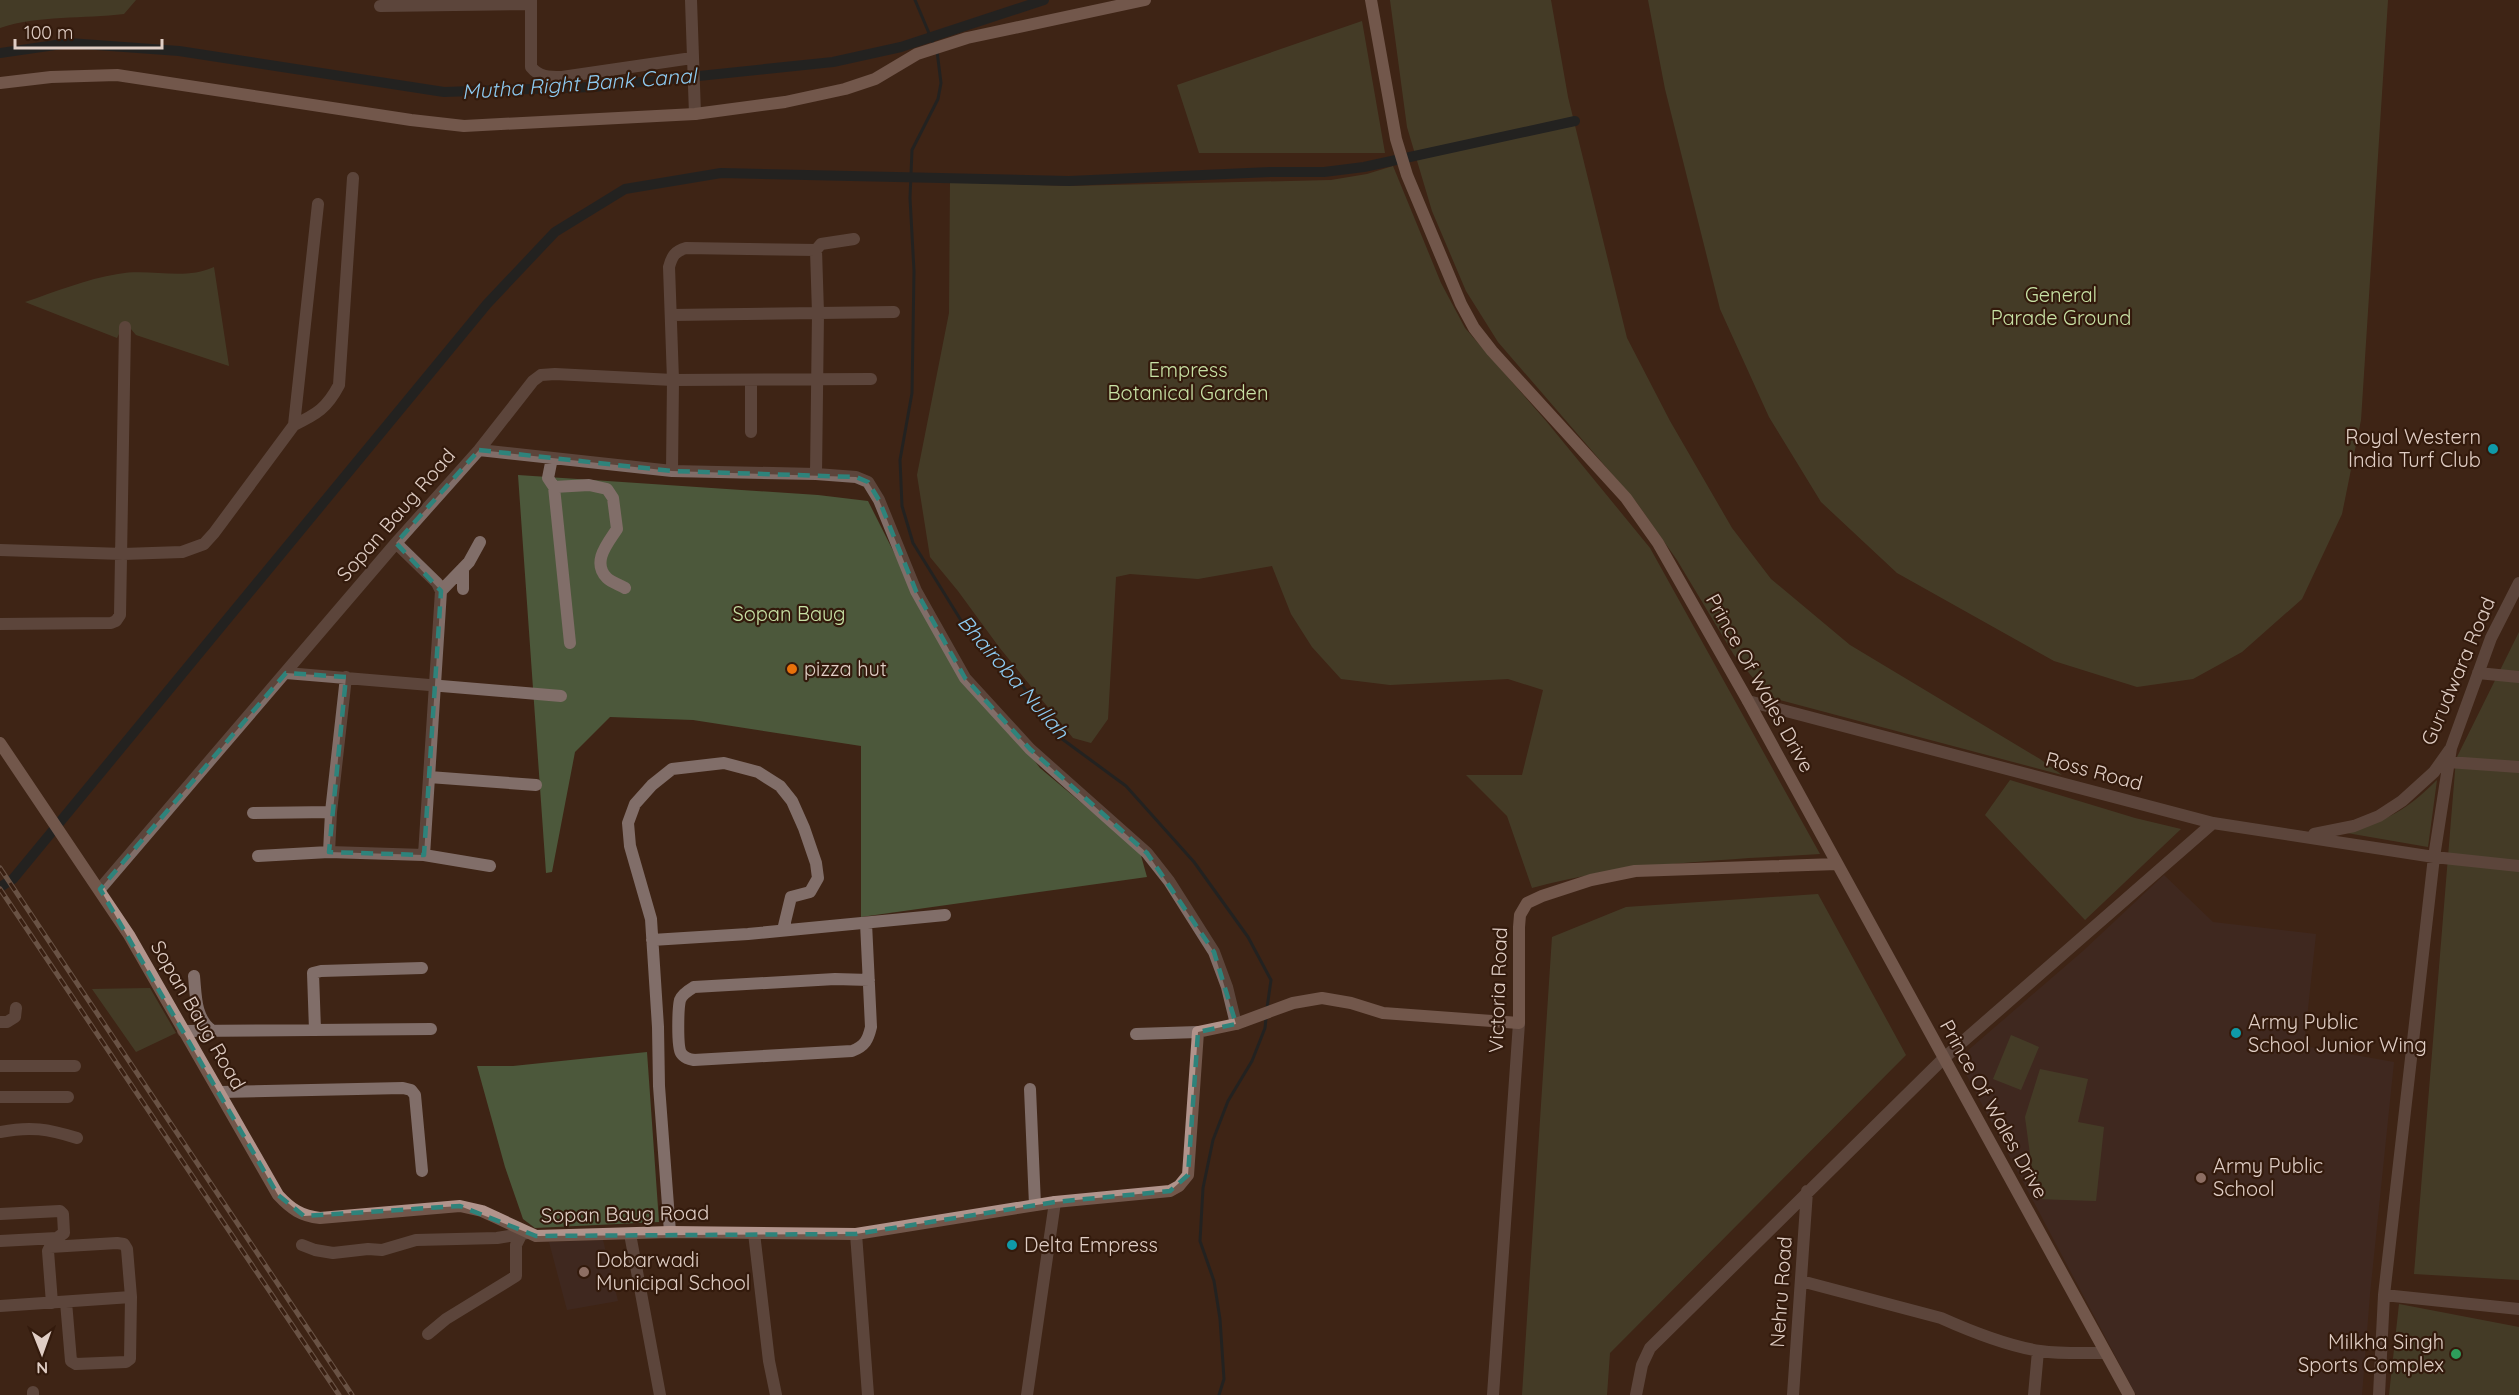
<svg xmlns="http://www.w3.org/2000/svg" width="2519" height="1395" viewBox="0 0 2519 1395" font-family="Quicksand,sans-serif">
  <rect width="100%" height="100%" fill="#3e2415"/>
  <path fill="#412d2b" d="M2164,875l49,47 103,12 -12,112 90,16 -24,232 -8,101h-226l-178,-336 125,-108z
    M603,1240l15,61 -51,9 -18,-68z"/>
  <path fill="#4c583b" d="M0,0h136l-12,14c-40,5 -86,1 -124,14z
    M1390,0h161l17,97 59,241 43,83 62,107 39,51 79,66 190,114 22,16 -293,-78 -35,-42 -57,-95 -40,-57 -139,-161 -32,-51 -34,-80 -25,-84z
    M1648,0h740l-27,420 -19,94 -40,85 -60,53 -49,27 -56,8 -83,-26 -157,-88 -76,-71 -52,-85 -49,-108 -55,-220z
    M1362,21l23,132h-186l-22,-68z
    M1393,166l48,117 24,45 81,93 104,127 170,306c-97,6 -194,9 -288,34l-25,-72 -41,-41h56l21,-85 -35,-11 -118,6 -49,-6 -29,-32 -21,-33 -19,-48 -74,13 -68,-5 -14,3 -8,142 -17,24 -18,-5 -74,-91 -41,-56 -28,-34 -13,-82 32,-162 1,-131 118,4 263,-6 36,-6z
    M214,267l15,99 -93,-31 -11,-13 -8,16 -92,-36c30,-10 61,-23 93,-28 32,-6 66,7 96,-7z
    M518,475l300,20 50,6 50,99 49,83 47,50 26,35 100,84 7,25 -286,40v-171l-168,-26 -83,-3 -35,35 -23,120 -6,1z
    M2519,632v648l-105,-6 42,-515z
    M2010,780l125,38 46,11 -96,91 -100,-105z
    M2437,780l-9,67 -81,-14c41,-14 59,-22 90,-53z
    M1818,894l88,161 -296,298 -3,42h-85l30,-458 74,-30z
    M150,988l26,45 -40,19 -44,-63z
    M2011,1035l28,12 -18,43 -28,-11z
    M647,1052l12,170 -124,6 -12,-9 -18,-52 -28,-101h36z
    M2040,1069l48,10 -10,43 26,5 -8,74 -60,-2 -11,-82z
    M2399,1304l120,23v68h-130z"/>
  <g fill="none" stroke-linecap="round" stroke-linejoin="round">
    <path stroke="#041f2e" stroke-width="3" d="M915,0l19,45
      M937,51l4,32 -3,16 -26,51 -2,48 4,73 -2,122 -12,67 2,46 11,37 49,79 55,55 37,56 72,53 68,76 54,75 23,43 -4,28
      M1219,1395l5,-16 -4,-60 -6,-38 -14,-40 3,-53 10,-48 15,-39 24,-40 13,-33 1,-10"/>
    <path stroke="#041f2e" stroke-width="10" d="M0,53l69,-10 110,8 265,41 149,-5 240,-25 68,-15 143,-47
      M0,887l13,-8 474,-575 68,-72 70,-43 96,-16 348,8 201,-9h54l40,-5 211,-46"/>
    <path stroke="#816e69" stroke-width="12" d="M531,0v67c8,10 18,10 31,10l130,-19
      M691,0l4,114
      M380,6l150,-2
      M671,315l223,-3
      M751,380v52
      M294,425c23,-11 33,-17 45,-40l14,-207
      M479,450l193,21 144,3 40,3 12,5 11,18 37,91 49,87 65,71 117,104 22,28 45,71 13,35 9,37
      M552,458l-4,20 6,9 16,156
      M672,471l1,-91 -4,-113c3,-11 6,-16 17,-19l130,2
      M816,474l2,-161 -2,-63 5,-6 33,-5
      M554,487l35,-2 18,4 6,9 4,31c-9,14 -26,33 -10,49 4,4 13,7 18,10
      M396,543l41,40 4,8 -17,264
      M0,550l123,4 59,-2 22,-8 10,-11 80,-108 24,-221
      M463,589v-21
      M441,591l28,-29 11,-20
      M0,624l111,-1 5,-2 4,-6 5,-288
      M286,673l275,23
      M2478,673l41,4
      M1748,701l465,122 221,34 85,9
      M2448,762l71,5
      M429,777l107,8
      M253,813l78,-1
      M2314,834l40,-8 25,-10 23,-15 32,-29 17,-24 40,-110 28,-55
      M329,852l2,-40 15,-135
      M258,856l71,-4 95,3 66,11
      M100,889l296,-346 83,-93 54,-69 8,-6 14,-1 118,6 198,-1
      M866,923l5,104c-3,13 -6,19 -19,24l-158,9c-5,-1 -10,-2 -13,-7 -4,-7 -3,-45 -1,-53 2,-6 9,-10 14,-13l141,-8 34,1
      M652,940l96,-6 197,-19
      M194,976c2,20 1,41 17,54
      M0,1022h7l8,-5 1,-9
      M315,1030l-2,-57 8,-2 101,-3
      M183,1031l248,-2
      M1136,1034l62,-2
      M0,1066h75
      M1030,1089l5,116
      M221,1092l182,-4 8,2 4,5 7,76
      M0,1097h68
      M0,1132c31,-6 48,-3 77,6
      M0,1214l60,-3 3,3 1,19 -7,5 -57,3
      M670,1232l-11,-146 -1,-59 -7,-108 -21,-73 -2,-23 7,-19 17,-19 20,-16 52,-6 34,9 22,14 12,15 12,27 12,35 2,15 -8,14 -19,5 -8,33
      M754,1233l15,128 7,34
      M630,1234l30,161
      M856,1234l12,161
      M302,1245l13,5 18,3 35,-4 14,1 34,-10 81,-2 30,-5
      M1801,1281l140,37c29,13 67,28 99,33 21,3 43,2 65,2
      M2384,1295l135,14
      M52,1303l-4,-52 2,-4 67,-4 7,1 3,5 4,48 -1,62 -4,3 -50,2 -5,-3 -5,-59
      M0,1306l131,-9
      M428,1334l18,-15 70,-43v-31l5,-10
      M33,1392v3
      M1027,1395l28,-193
      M1493,1395l26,-372
      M1636,1395l6,-30 8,-17 294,-290 269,-235
      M1793,1395l14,-204
      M2034,1395l4,-44
      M2379,1395l5,-100 50,-438 17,-109"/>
    <path stroke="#b1948c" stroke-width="12" d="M1371,0l25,139 11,36 54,129 13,24 18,23 134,147 32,45 90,158 381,694
      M0,83l51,-6 66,-2 294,45 53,6 231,-12 90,-12 60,-13 30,-10 42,-25 50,-16 178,-38
      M0,743l129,192 149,260c13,14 23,21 42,23l140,-12 22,5 54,25 134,-4 186,2 199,-32 115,-11 9,-5 9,-11 10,-143 38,-8 57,-21 29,-5 29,5 32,10 136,10v-96l1,-12 7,-12 15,-7 49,-16 44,-9 202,-7"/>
    <defs>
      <path id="rail" d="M0,868l352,527
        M0,889l339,506"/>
    </defs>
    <use href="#rail" stroke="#9e897d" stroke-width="5"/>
    <use href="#rail" stroke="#331a0c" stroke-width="3" stroke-dasharray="9" stroke-linecap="butt"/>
  </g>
  <path d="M0 0H2519V1395H0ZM479,450l193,21 184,6 12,5 11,18 37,91 49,87 65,71 117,104 67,99 22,72 -38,8 -10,143 -18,16 -115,11 -199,32 -320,2 -76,-30 -156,10 -26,-21 -178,-306 186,-216 60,4 -17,175 95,3 17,-264 -45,-48z" fill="#3e2415" fill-opacity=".55" fill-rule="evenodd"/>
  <path fill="none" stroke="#2e837b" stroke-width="4.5" stroke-dasharray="12 8" stroke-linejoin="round" d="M479,450l193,21 184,6 12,5 11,18 37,91 49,87 65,71 117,104 67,99 22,72 -38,8 -10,143 -18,16 -115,11 -199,32 -320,2 -76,-30 -156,10 -26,-21 -178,-306 186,-216 60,4 -17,175 95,3 17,-264 -45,-48z"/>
  <g fill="#0f9aa8" stroke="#331a0c" stroke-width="2">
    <circle cx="2493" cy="449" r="6"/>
    <circle cx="2236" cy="1033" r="6"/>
    <circle cx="1012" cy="1245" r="6"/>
  </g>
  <circle fill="#e8710a" stroke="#331a0c" stroke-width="2" cx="792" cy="669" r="6"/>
  <g fill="#8d6e63" stroke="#331a0c" stroke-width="2">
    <circle cx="2201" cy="1178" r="6"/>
    <circle cx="584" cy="1272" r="6"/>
  </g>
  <circle fill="#2e9e5b" stroke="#331a0c" stroke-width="2" cx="2456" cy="1354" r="6"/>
  <g text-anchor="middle" stroke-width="4.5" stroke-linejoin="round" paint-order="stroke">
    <g font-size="20" fill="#c8e2a5" stroke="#331a0c">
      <text x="2061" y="302">General<tspan x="2061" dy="23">Parade Ground</tspan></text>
      <text x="1188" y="377">Empress<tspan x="1188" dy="23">Botanical Garden</tspan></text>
      <text x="789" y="621">Sopan Baug</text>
    </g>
    <g font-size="20" fill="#e0cec5" stroke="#331a0c" text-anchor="start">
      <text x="2481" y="444" text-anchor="end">Royal Western<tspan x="2481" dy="23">India Turf Club</tspan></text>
      <text x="804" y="676">pizza hut</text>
      <text x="2248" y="1029">Army Public<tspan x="2248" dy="23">School Junior Wing</tspan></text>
      <text x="2213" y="1173">Army Public<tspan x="2213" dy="23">School</tspan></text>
      <text x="1024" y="1252">Delta Empress</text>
      <text x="596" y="1267">Dobarwadi<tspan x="596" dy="23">Municipal School</tspan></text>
      <text x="2444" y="1349" text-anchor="end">Milkha Singh<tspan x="2444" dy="23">Sports Complex</tspan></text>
    </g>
    <g font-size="20" fill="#e0cec5" stroke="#331a0c">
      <text transform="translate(396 515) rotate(-49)" y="7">Sopan Baug Road</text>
      <text transform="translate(2458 671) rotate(-67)" y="7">Gurudwara Road</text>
      <text transform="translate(1760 683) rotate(61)" y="7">Prince Of Wales Drive</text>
      <text transform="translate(2094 771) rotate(15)" y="7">Ross Road</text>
      <text transform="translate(1498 990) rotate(-88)" y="7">Victoria Road</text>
      <text transform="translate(198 1015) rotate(60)" y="7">Sopan Baug Road</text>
      <text transform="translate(1994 1109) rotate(61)" y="7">Prince Of Wales Drive</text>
      <text transform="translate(625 1214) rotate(-1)" y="7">Sopan Baug Road</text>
      <text transform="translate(1781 1292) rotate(-86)" y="7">Nehru Road</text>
    </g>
    <g font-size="21" font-style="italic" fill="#8dcbf2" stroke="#331a0c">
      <text transform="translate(579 84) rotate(-4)" y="7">Mutha Right Bank Canal</text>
      <text transform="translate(1013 677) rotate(49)" y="7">Bhairoba Nullah</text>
    </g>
  </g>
  <g transform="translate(42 1353) rotate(179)" stroke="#331a0c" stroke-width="4.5" paint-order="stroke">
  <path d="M0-4.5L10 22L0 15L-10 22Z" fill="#e0cec5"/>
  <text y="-9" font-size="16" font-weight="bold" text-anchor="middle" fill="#e0cec5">N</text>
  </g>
  <path d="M15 39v9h147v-9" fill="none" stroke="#e0cec5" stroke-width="3"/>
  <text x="24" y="39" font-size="18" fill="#e0cec5" stroke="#331a0c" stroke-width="4.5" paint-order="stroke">100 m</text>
</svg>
